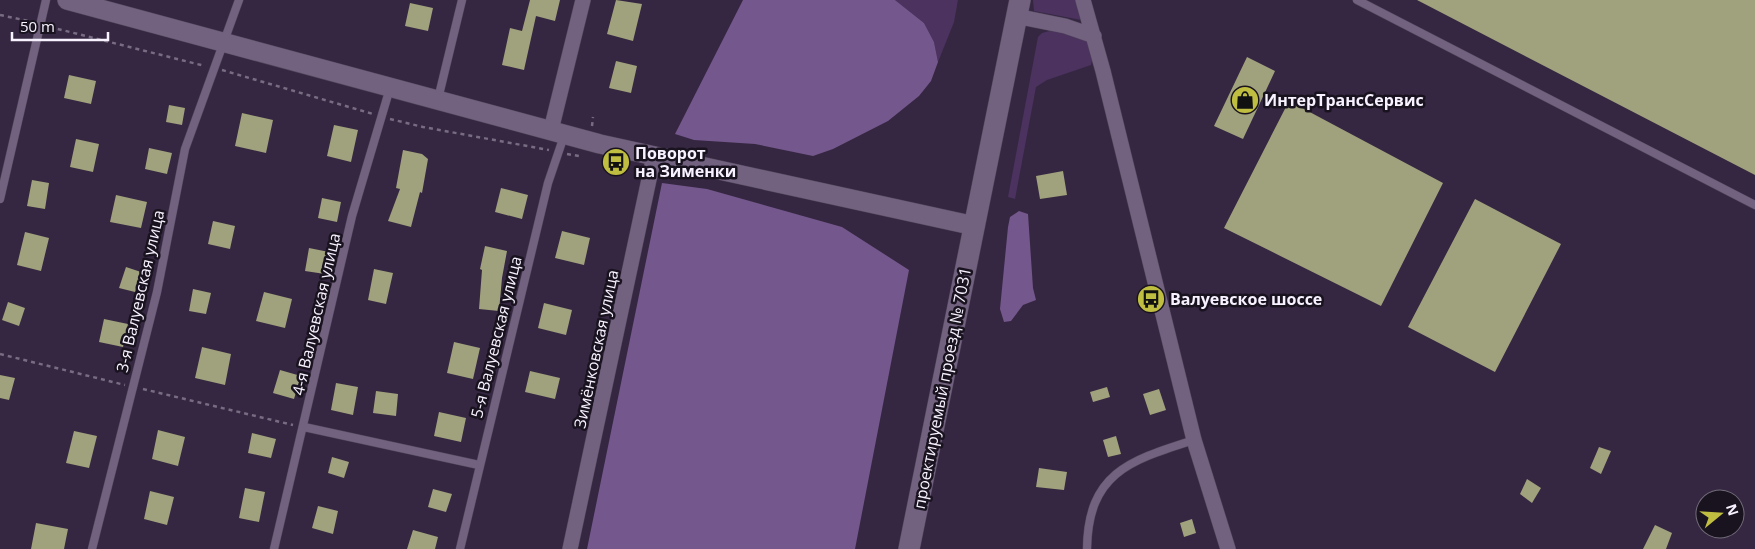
<svg xmlns="http://www.w3.org/2000/svg" width="1755" height="549" viewBox="0 0 1755 549" font-family="'Open Sans',sans-serif">
  <rect width="100%" height="100%" fill="#352741"/>
  <path fill="#4b325f" d="M895,0h63l-4,22 -16,40 -4,-20 -10,-19z
    M1033,0h44l4,20 -47,-9z
    M1053,30l35,10 5,16 -2,9 -44,15 -11,7 -21,112 -7,-2 30,-160 4,-4z"/>
  <path fill="#74578c" d="M743,0h152l29,23 10,19 4,20 -7,19 -12,15 -31,25 -55,28 -20,7 -58,-12 -61,-4 -19,-6z
    M662,183l45,6 135,38 67,43 -54,279h-268z
    M1019,211l9,3 5,74 3,12 -13,5 -12,16 -7,1 -4,-13 8,-82 2,-10z"/>
  <path fill="#a0a17d" d="M530,0h30l-5,21 -19,-5 -12,54 -22,-5 8,-37 12,3z
    M616,0l26,4 -9,37 -26,-7z
    M1417,0h338v175z
    M410,3l23,5 -5,23 -23,-5z
    M1247,57l28,14 -32,68 -29,-13z
    M616,61l21,5 -6,27 -22,-5z
    M69,75l27,6 -5,23 -27,-6z
    M1289,101l154,82 -62,123 -157,-78z
    M169,105l16,3 -3,17 -16,-3z
    M242,113l31,7 -7,33 -31,-7z
    M334,125l24,5 -7,32 -24,-6z
    M76,139l23,5 -6,28 -23,-5z
    M149,148l23,5 -5,21 -22,-5z
    M403,150l19,4 6,5 -6,34 -2,-1 -9,35 -23,-6 12,-32 -4,-1z
    M1063,171l4,24 -27,4 -4,-23z
    M32,180l17,3 -4,26 -18,-3z
    M501,188l27,7 -6,24 -27,-7z
    M116,195l31,7 -6,26 -31,-6z
    M322,198l19,4 -4,20 -19,-4z
    M1475,199l86,45 -66,128 -87,-45z
    M213,221l22,5 -5,23 -22,-5z
    M562,231l28,7 -6,27 -29,-7z
    M25,232l24,6 -8,33 -24,-6z
    M485,246l22,5 -5,27 -3,33 -20,-2 3,-39 -2,-1z
    M309,248l20,4 -4,22 -20,-3z
    M126,267l15,5 -6,20 -16,-4z
    M374,269l19,4 -7,31 -18,-4z
    M193,289l18,4 -5,21 -17,-3z
    M264,292l28,7 -7,29 -29,-7z
    M8,302l17,6 -6,18 -17,-6z
    M544,303l28,7 -6,25 -28,-7z
    M104,319l24,5 -5,23 -24,-5z
    M454,342l26,6 -7,31 -26,-6z
    M202,347l29,7 -6,31 -30,-7z
    M280,370l21,6 -7,23 -21,-6z
    M530,371l30,7 -5,21 -30,-7z
    M0,375l15,3 -6,22 -9,-2z
    M336,383l22,4 -5,28 -22,-5z
    M1107,387l3,10 -17,5 -3,-10z
    M1159,389l7,21 -16,5 -7,-21z
    M376,391l22,3 -2,22 -23,-3z
    M439,412l27,6 -5,24 -27,-6z
    M158,430l27,7 -7,29 -26,-7z
    M74,431l23,5 -8,32 -23,-5z
    M252,433l24,6 -5,19 -23,-5z
    M1116,436l5,18 -13,3 -5,-17z
    M1599,447l12,4 -10,23 -11,-6z
    M332,457l17,5 -5,16 -16,-5z
    M1039,468l28,4 -3,18 -28,-3z
    M1527,479l14,9 -9,15 -12,-9z
    M245,488l20,4 -6,30 -20,-4z
    M433,489l19,5 -6,18 -18,-5z
    M150,491l24,6 -7,28 -23,-6z
    M318,506l20,5 -5,23 -21,-6z
    M1192,519l4,14 -12,4 -4,-14z
    M36,523l32,6 -4,20h-33z
    M1655,525l17,8 -6,16h-23z
    M413,530l25,7 -3,12h-28z"/>
  <g fill="none" stroke-linecap="round" stroke-linejoin="round">
    <defs>
      <path id="service" d="M1357,0l398,205
        M438,99l24,-99
        M0,199l46,-199
        M304,427l175,38
        M92,549l65,-257 28,-143 54,-149
        M274,549l78,-333 38,-128
        M460,549l88,-366 16,-47
        M1087,549c1,-77 44,-89 107,-109"/>
      <path id="minor" d="M1083,0l20,71 91,369 34,109
        M1016,16l49,10 29,10
        M551,130l32,-130
        M570,549l84,-393"/>
      <path id="tertiary" d="M67,0l533,144 375,82"/>
      <path id="secondary" d="M909,549l111,-549"/>
    </defs>
    <use href="#service" stroke="#51455b" stroke-width="9"/>
    <use href="#minor" stroke="#51455b" stroke-width="16"/>
    <use href="#tertiary" stroke="#51455b" stroke-width="20"/>
    <use href="#secondary" stroke="#51455b" stroke-width="22"/>
    <path stroke="#776c82" stroke-width="2.5" stroke-dasharray="4 4" stroke-linecap="butt" d="M0,15l33,7
      M50,27l155,39
      M222,70l151,44
      M390,119l33,8 126,23
      M592,126l1,-9
      M567,154l12,2
      M0,354l125,31
      M143,389l150,36"/>
    <use href="#service" stroke="#726280" stroke-width="8"/>
    <use href="#minor" stroke="#726280" stroke-width="15"/>
    <use href="#tertiary" stroke="#726280" stroke-width="19"/>
    <use href="#secondary" stroke="#726280" stroke-width="21"/>
  </g>
  <defs>
    <symbol id="shop-disc" viewBox="-11 -11 22 22"><circle r="9.5" fill="#c0be41" stroke="#19131f"/><path d="M-5-2.5h2.3a2.7 3.5 0 0 1 5.4 0H5L5.5 6h-11ZM-1.5-2.5h3a1.5 2.3 0 0 0-3 0Z" fill="#111"/></symbol>
    <symbol id="bus-disc" viewBox="-11 -11 22 22"><circle r="9.5" fill="#c0be41" stroke="#19131f"/><path d="M-5-6H5V4H4V6H2V4H-2V6H-4V4H-5ZM-3.5-4V0h7V-4ZM-3.5 1.2v1.5H-2V1.2ZM2 1.2v1.5H3.5V1.2Z" fill="#111"/></symbol>
  </defs>
  <g fill-rule="evenodd">
    <use href="#shop-disc" x="1229" y="84" width="32" height="32"/>
    <use href="#bus-disc" x="600" y="146" width="32" height="32"/>
    <use href="#bus-disc" x="1135" y="283" width="32" height="32"/>
  </g>
  <g text-anchor="middle" stroke-width="5" stroke-linejoin="round" paint-order="stroke">
    <g font-size="16" font-weight="bold" fill="#f8f1ff" stroke="#19131f" text-anchor="start">
      <text x="1264" y="106">ИнтерТрансСервис</text>
      <text x="635" y="159">Поворот<tspan x="635" dy="18">на Зименки</tspan></text>
      <text x="1170" y="305">Валуевское шоссе</text>
    </g>
    <g font-size="16" fill="#f8f1ff" stroke="#19131f">
      <text transform="translate(140 291) rotate(-77)" y="6">3-я Валуевская улица</text>
      <text transform="translate(316 314) rotate(-77)" y="6">4-я Валуевская улица</text>
      <text transform="translate(496 337) rotate(-76)" y="6">5-я Валуевская улица</text>
      <text transform="translate(596 349) rotate(-78)" y="6">Зимёнковская улица</text>
      <text transform="translate(942 388) rotate(-79)" y="6">проектируемый проезд № 7031</text>
    </g>
  </g>
  <g transform="translate(1720 514) rotate(72)"><circle r="24" fill="#19131f" stroke="#726c79"/>
  <path d="M0-4L9 19L0 12L-9 19Z" fill="#c0be41"/>
  <text y="-8" font-size="14" font-weight="bold" text-anchor="middle" fill="#f8f1ff">N</text>
  </g>
  <path d="M12 32v8h96v-8" fill="none" stroke="#f8f1ff" stroke-width="2.5"/>
  <text x="20" y="32" font-size="15" fill="#f8f1ff" stroke="#19131f" stroke-width="4" paint-order="stroke">50 m</text>
</svg>
